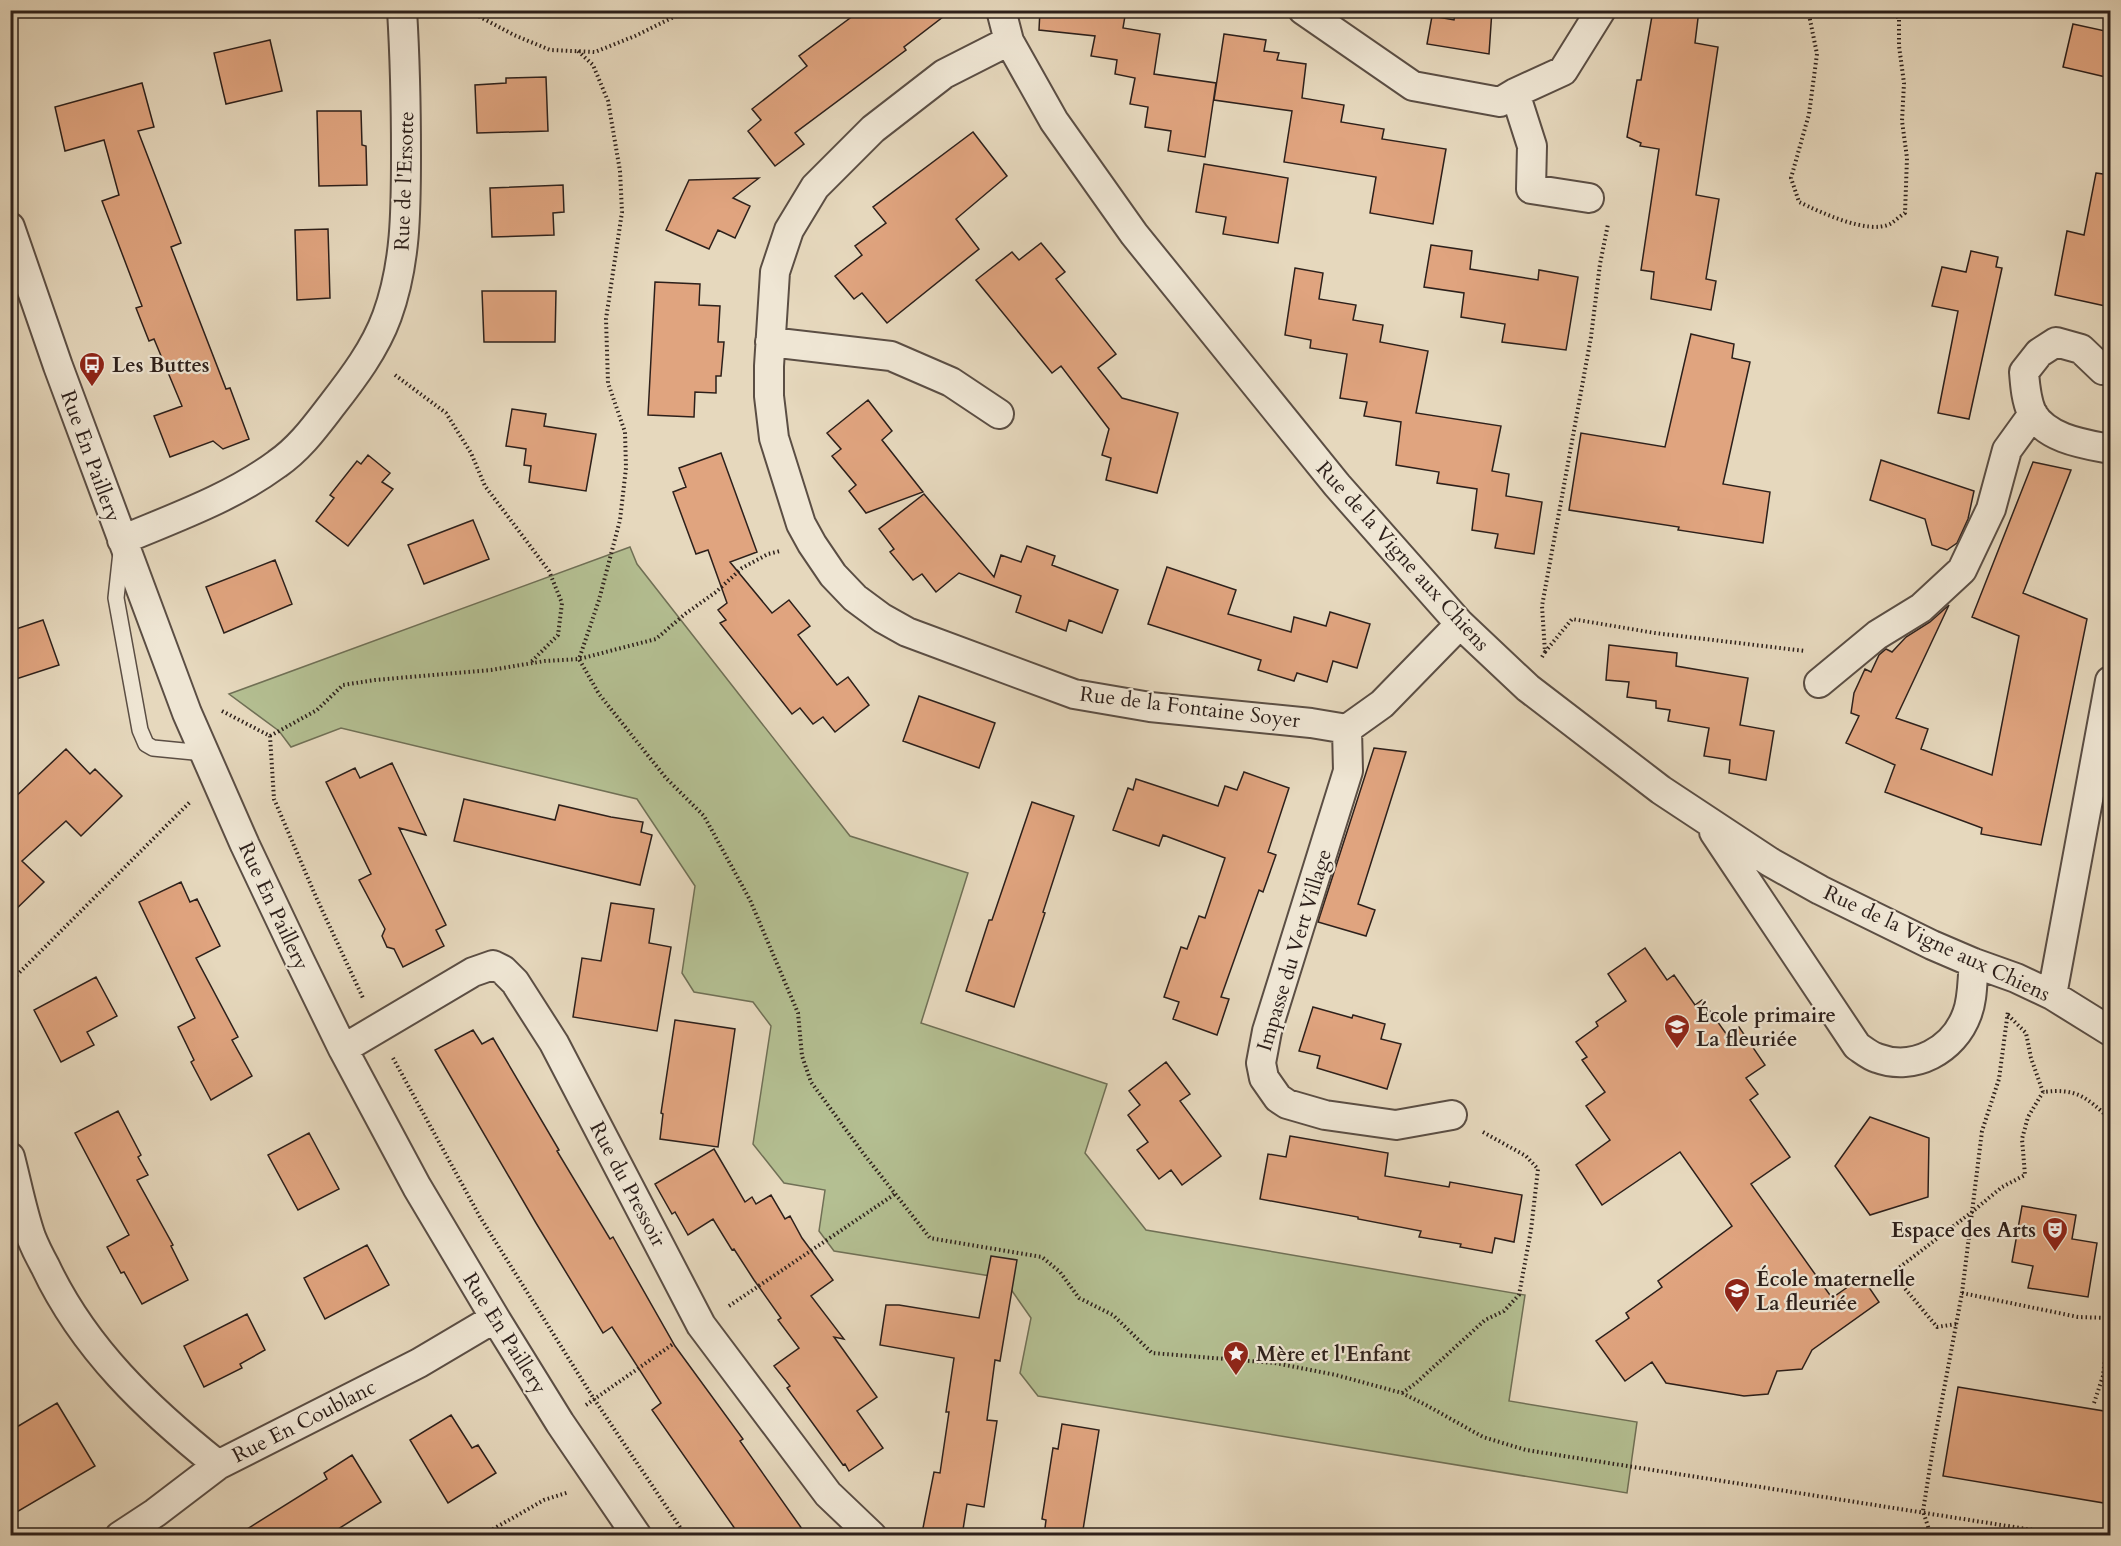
<svg xmlns="http://www.w3.org/2000/svg" width="2121" height="1546" viewBox="0 0 2121 1546" font-family="Cardo,serif">
  <rect width="100%" height="100%" fill="#e6d8bd"/>
  <filter id="stains"><feTurbulence type="fractalNoise" baseFrequency=".00333" numOctaves="4"/><feColorMatrix values="0 0 0 0 .2 0 0 0 0 .09 0 0 0 0 .02 0 0 0 .5 -.17"/></filter>
  <radialGradient id="worn" r=".72"><stop offset=".6" stop-color="#630" stop-opacity="0"/><stop offset="1" stop-color="#630" stop-opacity=".3"/></radialGradient>
  <path fill="#b4bf92" stroke="#707056" stroke-width="1.5" d="M630,547l7,17 213,272 118,37 -47,150 186,61 -22,69 61,77 379,65 -16,106 128,21 -10,71 -589,-97 -18,-23 11,-55 -28,-40 -169,-27 -15,-20 6,-41 -41,-7 -31,-39 18,-118 -18,-24 -59,-10 -12,-19 13,-87 -58,-87 -296,-71 -50,19 -12,-16 -50,-37z"/>
  <path fill="#e0a47f" stroke="#2d201b" stroke-width="1.5" d="M861,10h91l-48,37 2,3 -111,83 9,11 -29,22 -27,-35 13,-11 -9,-11 55,-43 -8,-10z
    M1040,10h86l-3,18 37,6 -6,40 62,9 -11,74 -37,-6 3,-20 -26,-4 3,-20 -18,-3 5,-26 -20,-4 2,-14 -26,-4 4,-20 -56,-6z
    M1456,10h36l-3,44 -62,-10 5,-28 22,4z
    M1653,10h46l-4,33 23,4 -22,148 23,4 -13,80 10,2 -5,29 -60,-11 3,-27 -13,-2 18,-121 -19,-3 1,-3 -14,-6 10,-57h4z
    M2073,24l37,8v46l-47,-11z
    M1224,34l42,6 -2,11 15,2 -2,7 29,4 -4,34 42,7 -3,17 43,7 -2,10 64,10 -13,75 -63,-11 6,-36 -92,-15 8,-51 -78,-11z
    M270,40l12,51 -56,13 -12,-51z
    M546,77l2,54 -71,2 -2,-48 31,-2v-5z
    M142,83l12,44 -16,4 43,112 -10,4 55,142 4,-1 19,51 -26,10 -10,-8 -43,16 -16,-41 28,-10 -28,-67 -5,2 -13,-33 6,-2 -40,-105 17,-6 -15,-55 -39,11 -10,-44z
    M317,111h44l1,34 4,1 1,39 -48,1z
    M973,132l34,44 -51,43 23,30 -92,74 -25,-30 -8,6 -19,-23 27,-21 -7,-9 31,-23 -13,-16z
    M1204,164l84,14 -10,65 -55,-9 3,-17 -30,-5z
    M2096,173l14,2v132l-55,-12 12,-64 17,4z
    M759,178l-26,20 17,8 -15,32 -17,-8 -9,19 -43,-19 23,-50z
    M563,185l1,27 -11,1 1,22 -62,2 -2,-49z
    M328,229l2,69 -33,2 -2,-70z
    M1041,243l24,29 -9,7 60,75 -18,14 24,30 56,15 -21,80 -51,-13 5,-22 -9,-3 7,-26 -48,-63 -9,7 -76,-93 36,-28 7,8z
    M1431,245l41,6 -2,18 68,11 1,-10 39,7 -12,73 -64,-8 3,-18 -44,-7 3,-24 -40,-6z
    M1971,251l27,6 -2,10 6,1 -33,151 -31,-6 20,-102 -26,-5 10,-39 24,5z
    M1295,268l28,5 -4,26 37,6 -3,15 30,5 -3,17 48,9 -12,62 85,13 -9,45 17,3 -3,22 36,6 -8,52 -39,-6 3,-14 -26,-4 5,-41 -40,-6 2,-11 -43,-7 5,-43 -37,-6 3,-14 -27,-4 7,-44 -37,-6 1,-8 -26,-5z
    M655,282l45,2 -1,21 21,1 -2,36h6l-3,34h-5v17l-21,-1 -1,25 -46,-2z
    M482,291h74l-1,51h-71z
    M1691,334l43,10 -2,14 18,4 -27,122 47,8 -7,51 -85,-13 1,-3 -110,-17 12,-77 84,14z
    M868,400l24,31 -10,9 41,52 -57,21 -17,-22 7,-6 -24,-29 9,-7 -14,-16z
    M512,409l34,5 -2,12 52,8 -10,57 -57,-9 2,-16 -7,-1 2,-16 -20,-3z
    M721,453l36,99 -27,10 42,51 17,-13 21,26 -12,9 39,50 11,-8 21,28 -34,27 -12,-15 -10,7 -13,-16 -8,6 -72,-91 6,-3 -8,-10 9,-7 -19,-53 -12,4 -23,-62 13,-5 -7,-19z
    M368,455l22,18 -8,9 11,7 -45,57 -32,-25 18,-23 -4,-3 27,-34 4,3z
    M1881,460l93,31 -6,28 -11,24 -10,7 -15,-5 -7,-26 -55,-19z
    M2033,462l38,8 -48,123 64,26 -46,226 -60,-11 1,-6 -97,-36 10,-27 -49,-22 13,-27 -8,-3 3,-20 11,-24 6,3 8,-17 7,-6 6,3 14,-15 24,-15 19,-17 -53,113 32,11 -7,20 71,26 27,-139 -47,-19z
    M924,494l70,83 7,-22 20,7 6,-16 28,10 -3,9 66,25 -16,43 -33,-13 -3,11 -50,-19 5,-16 -62,-23 -23,19 -14,-18 -9,6 -23,-28 4,-3 -15,-20z
    M473,520l16,39 -65,25 -16,-39z
    M275,560l17,44 -68,29 -18,-46z
    M1167,567l69,23 -8,24 63,18 3,-15 32,9 4,-14 40,12 -13,44 -24,-7 -6,21 -30,-9 -3,8 -36,-11 3,-10 -113,-36z
    M43,620l16,45 -49,16v-50z
    M1609,645l68,8 -1,13 72,12 -8,47 34,6 -8,49 -37,-7 1,-13 -26,-4 5,-28 -41,-7 2,-11 -14,-2v-7l-29,-4 2,-15 -23,-2z
    M919,696l76,27 -16,45 -76,-27z
    M1374,748l32,4 -48,152 17,6 -9,26 -48,-14z
    M66,749l24,25 5,-5 27,27 -41,40 -15,-15 -44,40 22,21 -34,33v-113z
    M392,763l34,72 -27,-7 47,97 -10,5 8,16 -41,21 -9,-18 -7,-2 -5,-11 3,-7 -26,-49 12,-6 -45,-92 29,-14 5,10z
    M1244,772l45,16 -21,64 8,3 -13,37 -4,-2 -38,107 8,2 -12,36 -44,-16 6,-17 -15,-5 17,-50 6,2 12,-33 6,2 20,-60 -62,-23 -4,11 -46,-16 15,-42 5,2 3,-11 82,27 7,-20 12,4z
    M464,799l91,21 4,-15 52,12 32,5 -2,10 11,3 -12,50 -186,-44z
    M1032,802l42,14 -31,96 2,1 -31,94 -48,-16 23,-71h3z
    M181,882l9,20 7,-3 23,47 -24,12 42,79 -6,3 20,36 -41,24 -20,-38 3,-2 -16,-33 17,-9 -56,-116z
    M611,903l43,6 -5,34 22,4 -14,84 -84,-14 9,-59 19,3z
    M1645,948l22,32 7,-5 21,30 7,-5 25,35 12,-8 26,38 -19,13 12,16 -8,6 40,57 -39,27 81,114 30,-21 17,25 -67,48 -10,19 -25,2 -9,23 -24,2 -78,-13 -14,-21 -27,19 -29,-40 33,-23 -3,-5 36,-26 -4,-6 74,-55 -52,-74 -78,53 -26,-40 34,-25 -24,-34 19,-14 -23,-32 5,-3 -11,-15 22,-16 -2,-4 30,-21 -18,-27z
    M96,977l21,39 -30,16 7,13 -33,17 -27,-52z
    M1313,1007l39,11 1,-3 32,9 -4,15 20,5 -14,45 -70,-21 3,-12 -21,-5z
    M675,1020l60,9 -17,118 -58,-8 3,-25 -2,-1z
    M473,1030l9,14 11,-6 66,112 -2,1 53,88 3,-2 62,109 68,93 -3,2 67,95h-67l-88,-126 9,-7 -49,-76 -9,6 -67,-110 -101,-173z
    M1166,1062l24,32 -10,7 41,55 -39,29 -11,-15 -12,9 -22,-29 11,-8 -20,-27 12,-10 -11,-14z
    M118,1111l23,44 -3,2 10,18 -11,5 36,65 -2,1 17,34 -46,24 -18,-32 -3,1 -14,-26 22,-12 -54,-102z
    M1870,1117l59,21 -1,59 -58,18 -35,-49z
    M309,1133l30,56 -41,21 -30,-55z
    M1290,1136l98,17 -3,23 64,11 1,-5 72,13 -8,47 -19,-4 -3,15 -32,-6 1,-3 -42,-7 2,-6 -63,-12v-2l-98,-18 8,-45 18,3z
    M714,1149l31,53 7,-5 4,7 15,-9 14,24 5,-3 12,22 31,42 -22,16 33,43 -10,-2 43,60 -20,14 26,37 -34,23 -4,-7 -2,1 -56,-77 3,-2 -16,-20 25,-18 -21,-28 3,-2 -27,-38 -20,-31 -2,1 -19,-31 -25,16 -13,-23 -3,2 -17,-30z
    M2022,1206l54,9 -4,24 25,4 -9,54 -60,-9 5,-22 -21,-4z
    M367,1245l22,40 -64,34 -21,-41z
    M991,1256l26,4 -17,101 -5,-1 -8,60 10,1 -13,86 -17,-3 -5,32 -40,-3 12,-61 6,1 9,-61h-3l8,-54 -74,-13 6,-40h13l80,13z
    M247,1314l18,36 -25,14 2,4 -38,19 -20,-41z
    M1958,1387l152,25v92l-167,-28z
    M57,1403l38,63 -85,50v-85z
    M451,1415l21,33 6,-3 18,28 -48,30 -38,-63z
    M1062,1424l37,6 -17,106h-38l2,-16 -4,-1 11,-71 5,1z
    M352,1455l29,47 -54,34h-91l91,-57 -3,-6z"/>
  <g fill="none" stroke-linecap="round" stroke-linejoin="round">
    <defs>
      <path id="service" d="M121,552l-5,46 24,132 6,14 7,4 51,5"/>
      <path id="minor" d="M1001,10l8,31 45,80 80,113 203,251 123,139 68,64 133,102 109,72 50,28 112,55 42,18 42,15 36,17 58,36
        M1303,10l110,76 87,16 15,-9 48,-22 38,-61
        M1009,41l-65,33 -71,55 -58,58 -26,43 -14,42 -6,94v30l5,42 27,86 11,20 21,31 22,23 27,20 25,14 167,62 76,13 161,16 36,6 35,-25 78,-80
        M1515,93l17,53 -1,43 58,9
        M10,227l48,139 129,347 58,132 55,116 43,88 74,138 78,131 65,105 77,113
        M770,342l121,14 60,26 48,32
        M2110,370h-7l-22,-21 -25,-7 -17,11 -15,19c1,13 2,28 8,41 15,26 52,31 78,36
        M122,540c52,-22 109,-42 155,-76 23,-16 38,-37 55,-59 21,-27 43,-56 55,-89 19,-52 19,-106 19,-161 0,-48 -1,-96 -4,-145
        M1819,683l58,-48 44,-27 41,-38 29,-61 16,-59 26,-36
        M1347,729l1,42 -81,260 -6,32 3,15 14,20 9,6 38,11 71,10 56,-10
        M1714,832l143,214c6,4 13,10 20,12 37,14 77,-8 90,-44 6,-15 5,-34 7,-51
        M2052,995l58,-314
        M343,1049l130,-77 20,-7 10,5 12,12 39,61 147,282 127,169 44,42
        M10,1157c7,27 12,54 21,80 4,10 9,20 14,29 39,83 103,143 173,199
        M120,1536l35,-23 63,-48 201,-102 76,-45"/>
    </defs>
    <use href="#service" stroke="#5b4e44" stroke-width="18"/>
    <use href="#minor" stroke="#5b4e44" stroke-width="32"/>
    <path stroke="#2d201b" stroke-width="4" stroke-dasharray="1.5 3" stroke-linecap="butt" d="M467,10l47,25 36,15 45,2 40,-16 53,-26
      M1808,10l9,44 -8,60 -18,64 8,24c21,10 69,33 91,22 5,-3 10,-8 15,-11l2,-55 -5,-37 2,-38 -5,-37v-28l-10,-8
      M578,51l15,14 15,36 12,70 2,41 -16,107 2,64 17,49 1,36 -6,52 -21,80 -20,59 20,35 35,44 32,40 38,38 46,84 48,113 4,43 9,26 52,71 67,85 112,19 18,15 19,26 34,17 39,38 123,10 61,12 66,18 24,12 57,32 43,13 545,86
      M395,375l51,38 25,40 14,33 64,85 13,32 -4,32 -27,27
      M1545,652l27,-33 83,14 150,18
      M1542,657l3,-5 -3,-46 49,-269 9,-73 8,-40
      M222,711l48,25 4,63 42,98 47,101
      M270,736l47,-26 26,-25 32,-5 116,-10 54,-9 34,-2 77,-20 29,-25 31,-22 26,-24 26,-14 12,-3
      M10,982l180,-180
      M2008,1015l18,18 5,25 12,34c34,-4 43,5 67,27
      M393,1058l87,159 114,182 92,137
      M1962,1293l116,24 32,1
      M729,1306l166,-112
      M1956,1324l-19,3 -45,-54 80,-61 30,-25 23,-12 -3,-36 6,-22 15,-25
      M1402,1393l14,-10 69,-63 19,-9 15,-16 12,-65 7,-61 -12,-13 -45,-25
      M2094,1403l9,-27 7,-63
      M586,1405l87,-61
      M481,1536l63,-36 25,-8
      M1931,1536l-8,-25 10,-63 29,-155 20,-162 17,-52 9,-68"/>
    <use href="#service" stroke="#efe6d4" stroke-width="15"/>
    <use href="#minor" stroke="#efe6d4" stroke-width="28"/>
  </g>
  <defs>
    <symbol id="bus-pin" viewBox="-11 -11 22 30"><path d="M0 17L-7.5 6A9.5 9.5 0 1 1 7.5 6Z" fill="#8f2418" stroke="#efe6d4"/><path d="M-5-6H5V4H4V6H2V4H-2V6H-4V4H-5ZM-3.5-4V0h7V-4ZM-3.5 1.2v1.5H-2V1.2ZM2 1.2v1.5H3.5V1.2Z" fill="#fff"/></symbol>
    <symbol id="school-pin" viewBox="-11 -11 22 30"><path d="M0 17L-7.5 6A9.5 9.5 0 1 1 7.5 6Z" fill="#8f2418" stroke="#efe6d4"/><path d="M0-5L7-2L0 1L-7-2ZM-4 1L0 2.5L4 1V4Q0 6-4 4Z" fill="#fff"/></symbol>
    <symbol id="theatre-pin" viewBox="-11 -11 22 30"><path d="M0 17L-7.5 6A9.5 9.5 0 1 1 7.5 6Z" fill="#8f2418" stroke="#efe6d4"/><path d="M-5-5.5Q0-4 5-5.5V0Q5 5 0 6Q-5 5-5 0ZM-3.3-2.5H-1v1.5H-3.3ZM1-2.5H3.3v1.5H1ZM-2.8 1Q0 5.5 2.8 1Z" fill="#fff"/></symbol>
    <symbol id="sight-pin" viewBox="-11 -11 22 30"><path d="M0 17L-7.5 6A9.5 9.5 0 1 1 7.5 6Z" fill="#8f2418" stroke="#efe6d4"/><path d="M0-6L1.8-2.2L6-1.7L2.9 1.2L3.7 5.4L0 3.3L-3.7 5.4L-2.9 1.2L-6-1.7L-1.8-2.2Z" fill="#fff"/></symbol>
  </defs>
  <g fill-rule="evenodd">
    <use href="#bus-pin" x="77" y="350" width="30" height="40"/>
    <use href="#school-pin" x="1662" y="1012" width="30" height="40"/>
    <use href="#theatre-pin" x="2040" y="1215" width="30" height="40"/>
    <use href="#school-pin" x="1722" y="1276" width="30" height="40"/>
    <use href="#sight-pin" x="1221" y="1339" width="30" height="40"/>
  </g>
  <g text-anchor="middle" stroke-width="4.5" stroke-linejoin="round" paint-order="stroke">
    <g font-size="21" fill="#2d201b" stroke="#efe6d4">
      <text transform="translate(404 181) rotate(-88)" y="7">Rue de l'Ersotte</text>
      <text transform="translate(91 456) rotate(70)" y="7">Rue En Paillery</text>
      <text transform="translate(1403 556) rotate(48)" y="7">Rue de la Vigne aux Chiens</text>
      <text transform="translate(1190 707) rotate(7)" y="7">Rue de la Fontaine Soyer</text>
      <text transform="translate(274 906) rotate(65)" y="7">Rue En Paillery</text>
      <text transform="translate(1937 943) rotate(25)" y="7">Rue de la Vigne aux Chiens</text>
      <text transform="translate(1294 950) rotate(-73)" y="7">Impasse du Vert Village</text>
      <text transform="translate(628 1184) rotate(62)" y="7">Rue du Pressoir</text>
      <text transform="translate(505 1333) rotate(58)" y="7">Rue En Paillery</text>
      <text transform="translate(304 1421) rotate(-27)" y="7">Rue En Coublanc</text>
    </g>
    <g font-size="21" font-weight="bold" fill="#2d201b" stroke="#efe6d4" text-anchor="start">
      <text x="112" y="372">Les Buttes</text>
      <text x="1696" y="1022">École primaire<tspan x="1696" dy="24">La fleuriée</tspan></text>
      <text x="2036" y="1237" text-anchor="end">Espace des Arts</text>
      <text x="1756" y="1286">École maternelle<tspan x="1756" dy="24">La fleuriée</tspan></text>
      <text x="1256" y="1361">Mère et l'Enfant</text>
    </g>
  </g>
  <rect width="2121" height="1546" fill="none" stroke="#e6d8bd" stroke-width="36"/>
  <rect x="12" y="12" width="2097" height="1522" fill="none" stroke="#2d201b" stroke-width="3"/>
  <rect x="18" y="18" width="2085" height="1510" fill="none" stroke="#2d201b" stroke-width="1.5"/>
  <rect width="100%" height="100%" filter="url(#stains)"/>
  <rect width="100%" height="100%" fill="url(#worn)"/>
</svg>
